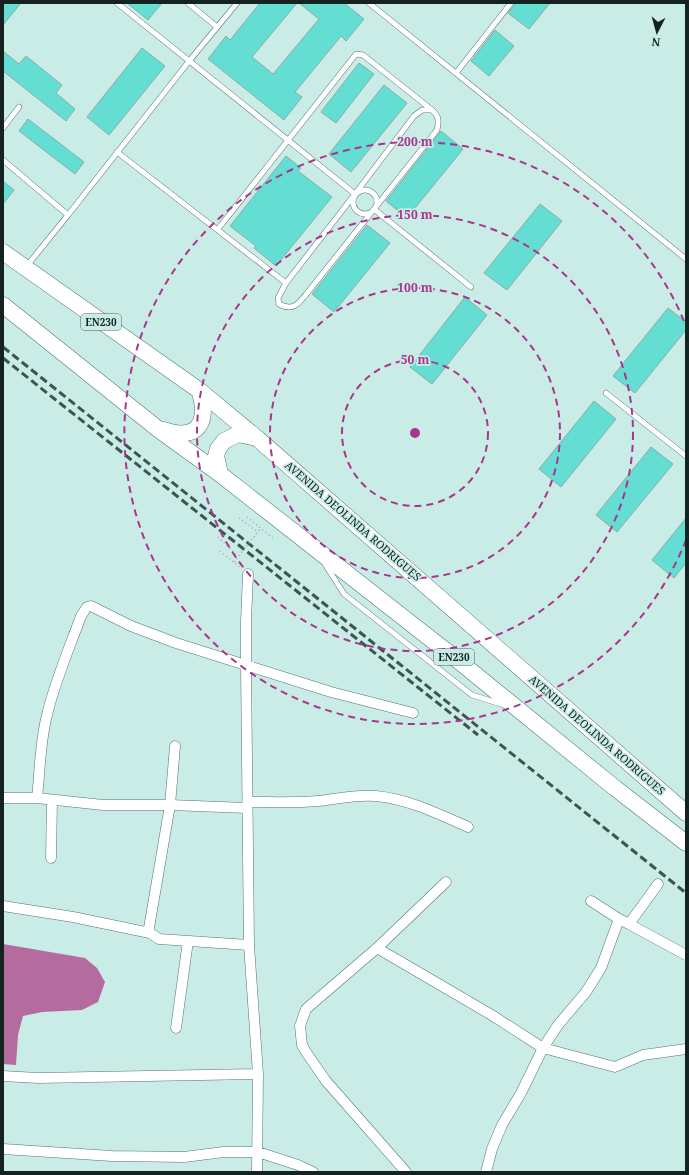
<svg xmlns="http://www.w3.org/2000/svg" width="689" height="1175" viewBox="0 0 689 1175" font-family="'Noto Serif',serif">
  <rect width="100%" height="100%" fill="#c9ece7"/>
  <path fill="#b46c9e" d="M3,944l82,14 12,10 8,14 -7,20 -16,8 -40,2 -19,4 -5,19 -2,30 -13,-1z"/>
  <path fill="#64ded2" stroke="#8baca8" d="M3,3h18l-18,22z
    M127,3h35l-14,17z
    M260,3h37l-45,54 21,17 46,-55 -20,-16h45l20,16 -18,22 -5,-5 -46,56 7,5 -18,23 -76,-61 18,-23 4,4z
    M516,3h34l-21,26 -21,-16z
    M495,30l19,16 -25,30 -18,-15z
    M142,48l23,18 -56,69 -22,-18z
    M3,51l16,13 7,-8 36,29 -6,8 19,16 -9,12 -63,-50z
    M359,63l15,11 -38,49 -15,-11z
    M384,85l23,18 -56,69 -22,-18z
    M28,119l56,43 -9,12 -56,-43z
    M441,131l22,18 -56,69 -21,-17z
    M286,156l15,12 -3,3 34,26 -56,69 -22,-18 2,-2 -26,-20z
    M3,181l11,9 -11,14z
    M540,204l22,17 -55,69 -23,-17z
    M367,225l23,18 -56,69 -22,-18z
    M465,297l22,18 -55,69 -22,-17z
    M668,308l18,14v8l-51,63 -22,-17z
    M594,401l22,18 -55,68 -22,-18z
    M651,447l22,17 -56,68 -21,-17z
    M686,518v45l-12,15 -22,-18z"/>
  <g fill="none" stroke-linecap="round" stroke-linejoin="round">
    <defs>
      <path id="service" d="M117,3l238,191
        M188,3l29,24
        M369,3l317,256
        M456,73l55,-70
        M3,128l16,-21
        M117,152l169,131
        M3,160l65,55 122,-155 47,-57
        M353 202a12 12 0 1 1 24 0a12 12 0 1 1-24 0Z
        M375,210l96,77
        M218,229l138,-175 7,1 69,55c7,6 7,11 5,20l-129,162c-9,11 -14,20 -29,12l-1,-6 8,-15 69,-89 59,-78 8,-6h10
        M26,267l42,-52
        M606,393l80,63
        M325,564l19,30 128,101 32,10"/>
      <path id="minor" d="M248,574l-2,48v43l3,280 9,129 -1,98
        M3,798h34l66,7h67l77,3
        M37,798c3,-28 3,-56 10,-83 8,-34 22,-66 34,-99l6,-9 4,-1 40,20 45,17 155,49 82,21
        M248,802c23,0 47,1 70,-1 19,-2 38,-7 58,-5 32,3 63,18 92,31
        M51,858l1,-58
        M591,901l28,18
        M3,906l70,11 77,16 9,6 90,6
        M629,924l57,31
        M150,933l-1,-5 21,-123 5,-59
        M377,948l113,66 53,34 72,19 28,-12 43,-6
        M176,1028l12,-87
        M3,1076l35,2 220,-4
        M3,1149l109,7 72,1 40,-5h34l40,13 15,7
        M406,1172l-80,-91 -20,-29 -4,-7 -2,-19 6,-17 71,-61 69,-66
        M486,1172l6,-23 10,-24 19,-32 22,-45 15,-23 28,-33 15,-24 18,-49 10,5 29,-40"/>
      <path id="trunk" d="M3,252l197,139 58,48 428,374
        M3,305l155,124 62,45 235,184 160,130 71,55
        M164,430c18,7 39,5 39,-20 0,-6 -2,-13 -3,-19
        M220,474l-4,-18 2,-7 6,-8 14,-7 19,4"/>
    </defs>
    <use href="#service" stroke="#557571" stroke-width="6"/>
    <use href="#minor" stroke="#557571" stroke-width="11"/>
    <use href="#trunk" stroke="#557571" stroke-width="17"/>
    <path stroke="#91aeaa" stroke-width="1.5" stroke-dasharray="1 3" stroke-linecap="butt" d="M247,517l27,22
      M239,518l19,14
      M218,537l20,19
      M220,551l21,17"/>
    <use href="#service" stroke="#fff" stroke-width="5"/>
    <use href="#minor" stroke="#fff" stroke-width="10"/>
    <use href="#trunk" stroke="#fff" stroke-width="16"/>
    <path stroke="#405350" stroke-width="3" stroke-dasharray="8 4" stroke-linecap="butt" d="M3,347l683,546
      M3,358l475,377"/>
    <path stroke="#91aeaa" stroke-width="1.5" stroke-dasharray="1 3" stroke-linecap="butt" d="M234,562l27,-34"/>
  </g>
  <g fill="none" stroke="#aa358d" stroke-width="2" stroke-dasharray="7 5">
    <circle cx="415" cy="433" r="73"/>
    <circle cx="415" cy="433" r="145"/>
    <circle cx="415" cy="433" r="218"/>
    <path d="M686 540A291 291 0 1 1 686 326"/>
  </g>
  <g text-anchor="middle" stroke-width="3.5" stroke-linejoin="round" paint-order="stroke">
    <g fill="#c9ece7" stroke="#4a5f5c" stroke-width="1">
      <rect x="81" y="314" width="40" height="16" rx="3"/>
      <rect x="434" y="649" width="40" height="16" rx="3"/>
    </g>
    <g font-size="10" font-weight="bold" fill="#142220">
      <text x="101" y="326">EN230</text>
      <text x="454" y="661">EN230</text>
    </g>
    <g font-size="11" fill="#142220" stroke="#c9ece7">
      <text transform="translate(353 521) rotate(41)" y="4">AVENIDA DEOLINDA RODRIGUES</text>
      <text transform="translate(597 735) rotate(41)" y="4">AVENIDA DEOLINDA RODRIGUES</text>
    </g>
  </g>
  <circle cx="415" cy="433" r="6" fill="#aa358d" stroke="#c9ece7" stroke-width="2"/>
  <g font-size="12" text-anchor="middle" font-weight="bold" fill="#aa358d" stroke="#c9ece7" stroke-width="3.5" stroke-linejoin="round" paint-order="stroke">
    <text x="415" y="146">200 m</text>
    <text x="415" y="219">150 m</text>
    <text x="415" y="292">100 m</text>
    <text x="415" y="364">50 m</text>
  </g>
  <rect width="689" height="1175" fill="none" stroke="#142220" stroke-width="8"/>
  <g transform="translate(657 32) rotate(186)" stroke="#c9ece7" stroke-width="3" paint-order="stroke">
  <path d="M0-3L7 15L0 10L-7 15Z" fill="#142220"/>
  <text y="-6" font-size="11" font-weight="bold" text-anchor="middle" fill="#142220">N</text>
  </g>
</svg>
